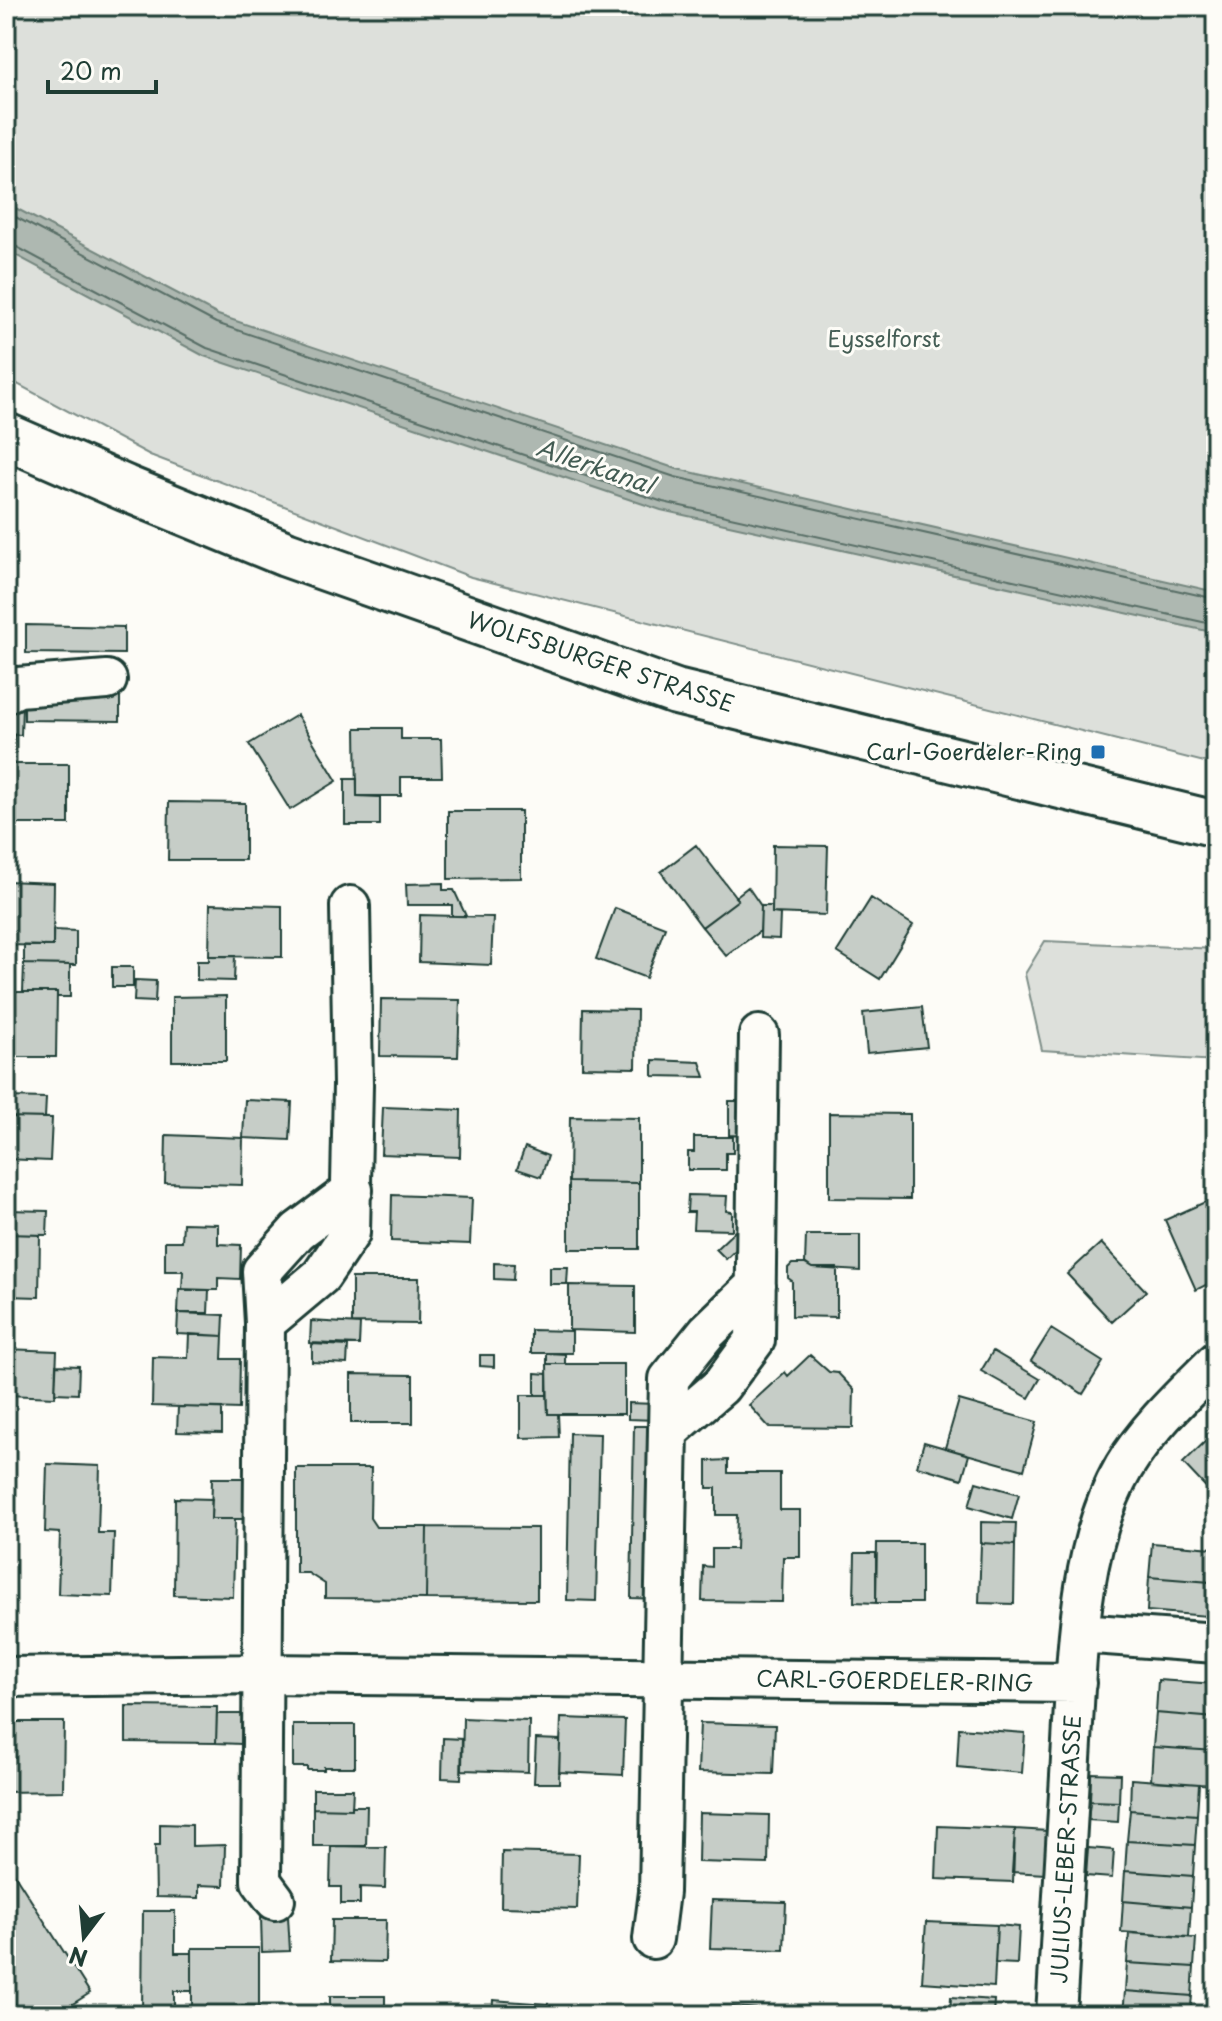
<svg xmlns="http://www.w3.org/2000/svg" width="1222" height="2021" viewBox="0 0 1222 2021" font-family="'Playpen Sans',sans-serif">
  <rect width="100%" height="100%" fill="#fdfcf7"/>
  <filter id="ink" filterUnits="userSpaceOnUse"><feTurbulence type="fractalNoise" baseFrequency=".0125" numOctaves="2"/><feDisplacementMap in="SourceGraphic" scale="16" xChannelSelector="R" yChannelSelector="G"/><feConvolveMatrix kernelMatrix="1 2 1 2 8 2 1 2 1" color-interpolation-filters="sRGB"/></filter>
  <g filter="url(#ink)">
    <path fill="#dde0db" stroke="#7e8e88" stroke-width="2" d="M6,6h1210v759l-745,-188 -321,-122 -144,-77z
      M1045,941l171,8v112l-174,-11 -17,-76z"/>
    <path fill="#aeb8b1" stroke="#75877f" stroke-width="2" d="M6,203l212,112 459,154 539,123v41l-555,-123 -457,-154 -198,-106z"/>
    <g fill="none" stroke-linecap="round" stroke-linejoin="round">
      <path stroke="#586e66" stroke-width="2" d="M6,212l210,111 459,154 541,122
        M6,244l7,1 194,103 456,154 553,123"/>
    </g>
    <path fill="#c6cdc7" stroke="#1f3d34" stroke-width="2" d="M26,625l98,2v27l-98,-1z
      M24,691l96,1v29l-96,-1z
      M6,707h16l-1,28 -15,-1z
      M297,715l40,66 -47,29 -41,-66z
      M356,728h45v11h40l1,38h-41v19h-44z
      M6,734l8,1 -1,29h-7z
      M6,764h63v60h-63z
      M345,779h12v17l23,1v28h-35z
      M169,802l76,1v57h-77z
      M448,811h73v67l-73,1z
      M696,845l42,55 -36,27 -41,-55z
      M773,845l55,1 -2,69 -54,-2z
      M6,881l48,2 -1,63 -47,-1z
      M443,883v7h11l12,26h-14v-11h-45l-1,-21z
      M748,887l13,19 -1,25 -34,25 -24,-29 36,-27 -3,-3z
      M871,898l42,27 -33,54 -43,-27z
      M210,904l72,2v51l-73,-1z
      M761,906h11v7l8,1 -1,25 -19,-1z
      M615,908l50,19 -19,51 -50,-19z
      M420,915l73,2 -2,48 -72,-3z
      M53,930l23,1v34l-52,-1v-18h29z
      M209,956h26l-1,25 -37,-1v-19h12z
      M24,964l46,1v32h-13v-5h-34z
      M112,967h21v20h-21z
      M135,980l21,1 -1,21 -21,-1z
      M6,992h51l-1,65h-50z
      M226,996v65h-54v-64z
      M381,999l79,1 -2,57 -78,-1z
      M922,1007l5,40 -60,6 -4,-40z
      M583,1009l54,1 -1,58 -54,-1z
      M653,1060l47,2 5,15 -52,-1z
      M6,1097l40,1 -1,20 -39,-1z
      M245,1100l47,2 -2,38 -47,-2z
      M729,1101h18l-1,35 -17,-1z
      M383,1107l78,3 -1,47 -79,-3z
      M829,1113l81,1v85l-81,-1z
      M6,1117l46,1 -2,43 -44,-2z
      M570,1117l69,1v65l-70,-1z
      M166,1135l77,3 -1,47 -77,-2z
      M694,1137h39v16h-7v17h-38v-18h6z
      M525,1147l23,9 -7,21 -24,-8z
      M569,1182l70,1v66h-70z
      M392,1195l80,3 -2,46 -79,-3z
      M688,1195l39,1 -1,15 6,1v18l-39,-1 1,-17h-7z
      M1214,1198l2,82 -20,10 -31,-70z
      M6,1210l42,1 -1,24 -41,-1z
      M183,1223l35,1v20l23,1 -1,34 -22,-1v12h-36l1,-19h-18v-30h17z
      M736,1230l10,10 -20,19 -10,-10z
      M6,1234l34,1 -1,62 -33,-1z
      M806,1235h54v36l-48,-3 -7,-4z
      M1101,1243l45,48 -34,31 -45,-48z
      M494,1263l20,1 -1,16 -19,-1z
      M792,1264h14l6,4h25v49l-45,-1v-35l-4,-3v-10z
      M550,1267h18l-1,17h-17z
      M352,1278h67l-1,46 -66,-1z
      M569,1285l66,1v46l-66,-2z
      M179,1289l30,1 -1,23h-30z
      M178,1313l46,2 -1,21 -46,-2z
      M311,1321l49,3 -1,21 -49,-2z
      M1051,1329l52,33 -20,32 -52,-33z
      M531,1330l41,1v22h-41z
      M189,1334l34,2 -1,23h18l-1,50 -87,-3 1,-49 35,1z
      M312,1344l36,2 -1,18 -35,-2z
      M6,1349l51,2 -2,46 -49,-2z
      M993,1351l47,28 -11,19 -48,-27z
      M547,1353l18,1v10h-18z
      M480,1355h14v12l-14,-1z
      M810,1355l19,17 9,1 16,17 -1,38 -84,-1 -20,-22 36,-33 3,4z
      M547,1364h77v50h-76z
      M56,1365l23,1 -1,28 -23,-1z
      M535,1373l12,1v21h-12z
      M351,1374l62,1v48h-62z
      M521,1395h26l1,19h10l1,23 -38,1z
      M959,1400l78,22 -13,48 -79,-22z
      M628,1403l28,1v16l-28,-1z
      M178,1407l44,1v25l-45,-1z
      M634,1426h29l-3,173 -29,-1z
      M1216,1431v67l-33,-35z
      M570,1433l30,1 -4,167 -29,-1z
      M924,1442l45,13 -7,24 -45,-13z
      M728,1460v13h52v37h20v47h-17l-1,45 -80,-1 1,-35 9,1v-18h24l1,-34h-21v-27h-9v-27z
      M47,1464l53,2 -2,67h16l-2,63 -54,-2 2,-61 -15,-1z
      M296,1468h75l-1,50 6,9h51l-1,72 -101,-1v-14l-17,-11h-12z
      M212,1478h33v41h-34z
      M976,1482l43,12 -7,25 -43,-13z
      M175,1498l37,1 -1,20h24l-2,78 -59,-2z
      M981,1522l35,1 -1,22 -34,-2z
      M427,1527l110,1v72l-111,-1z
      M877,1543h44v60h-45z
      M981,1543l34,2 -1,59 -35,-1z
      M1152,1543l61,5 -3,34 -61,-5z
      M855,1553h21v50l-22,-1z
      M1149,1577l61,5 -3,34 -60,-5z
      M1158,1680l58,4v34l-60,-5z
      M126,1706l91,1 -1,36 -90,-1z
      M1156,1713l60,5v33l-63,-4z
      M217,1714h25l-1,30 -25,-1z
      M463,1718l66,3 -1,51 -66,-2z
      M561,1718l64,2 -2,55 -64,-3z
      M6,1722h58l-1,69 -57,1z
      M700,1723l75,2 -2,49 -75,-2z
      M293,1725h62v42h-31v3h-17v-3h-14z
      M959,1728l66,5 -3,40 -65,-6z
      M443,1738l19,1 -1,40 -19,-1z
      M536,1739l24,1 -1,43h-25z
      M1153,1747l63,4v34l-65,-4z
      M1091,1773l29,1 -1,28 -29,-1z
      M1131,1779l68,5 -2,31 -67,-5z
      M313,1789h40l-1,20 -39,-1z
      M1090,1801l29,1 -1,20 -30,-2z
      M352,1806h15l-1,40h-53v-38l39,1z
      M1130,1810l67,5 -2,30 -68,-4z
      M699,1813l70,2 -1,49 -70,-2z
      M160,1824l32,1v21l33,-1 -1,41 -25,-1v13l-43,-1 -1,-52h5z
      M938,1826l77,3 -2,53 -77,-3z
      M1015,1829l33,2 -3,43 -33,-2z
      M1127,1841l68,4 -2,31 -68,-5z
      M331,1846l55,1 -1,41 -25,-1v17h-19v-17h-11z
      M1088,1848l26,2 -2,28 -26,-2z
      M502,1852l77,2 -2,55 -76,-2z
      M6,1861l84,132 -35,22h-33l-16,-25z
      M1125,1871l68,5 -2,31 -68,-6z
      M712,1900l74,2 -2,48 -74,-2z
      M1123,1901l68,6 -2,30 -68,-5z
      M143,1911h32v42h17v38h-18v24h-32z
      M288,1916l2,35 -28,1 -1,-35z
      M332,1920h54l-1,42 -54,-1z
      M926,1922l71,3 -3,62 -72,-5z
      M997,1925l22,2 -2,37 -22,-1z
      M1129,1933l67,5 -2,29 -67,-4z
      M192,1948h67v58l-67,1z
      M1127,1963l67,4 -2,29 -67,-5z
      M1125,1991l67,5 -2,19h-67z
      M330,1996h55v19h-55z
      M951,1997l43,3 -1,15h-43z
      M493,2000l55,4 -1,11h-55z
      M721,2006l51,4v5h-52z
      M921,2007l29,2v6h-29z"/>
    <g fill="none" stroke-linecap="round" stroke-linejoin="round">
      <defs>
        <path id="minor" d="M6,693l12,-6 89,-7
          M265,1323l56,-47 29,-43 3,-148 -3,-179
          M670,1430l51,-44 34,-46 4,-305
          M1080,1633l136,10
          M6,1677l258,-3 812,9
          M275,1900l-14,-19 4,-558 -3,-52 36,-40 55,-41
          M653,1939l6,-47 10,-513 38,-47 49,-47
          M1056,2015c5,-85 10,-170 15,-256 6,-92 5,-210 53,-292 23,-39 60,-73 92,-105"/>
        <path id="tertiary" d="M6,436l119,52 161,66 390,138 540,132"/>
      </defs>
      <use href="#minor" stroke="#1f3d34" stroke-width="44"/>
      <use href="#tertiary" stroke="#1f3d34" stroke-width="50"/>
      <use href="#minor" stroke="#fdfcf7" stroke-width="38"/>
      <use href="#tertiary" stroke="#fdfcf7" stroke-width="44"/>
    </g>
  </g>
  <rect fill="#1f6fb2" stroke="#fdfcf7" stroke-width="3" x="1090" y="744" width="16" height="16" rx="4"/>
  <g text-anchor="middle" stroke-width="6" stroke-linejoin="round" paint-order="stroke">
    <g font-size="22" fill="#455e55" stroke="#fdfcf7">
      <text x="884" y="347">Eysselforst</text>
    </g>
    <g font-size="22" fill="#1f3d34" stroke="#fdfcf7">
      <text transform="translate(601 662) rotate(18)" y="8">WOLFSBURGER STRASSE</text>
      <text transform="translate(895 1681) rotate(1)" y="8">CARL-GOERDELER-RING</text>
      <text transform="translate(1066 1849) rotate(-87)" y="8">JULIUS-LEBER-STRASSE</text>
    </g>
    <g font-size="22" fill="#1f3d34" stroke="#fdfcf7" text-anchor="end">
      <text x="1082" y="760">Carl-Goerdeler-Ring</text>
    </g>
    <g font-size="24" font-style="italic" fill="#435c53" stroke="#fdfcf7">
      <text transform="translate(595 467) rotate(19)" y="8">Allerkanal</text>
    </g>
  </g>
  <rect width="1222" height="2021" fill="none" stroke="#fdfcf7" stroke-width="32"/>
  <rect x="16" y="16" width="1190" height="1989" fill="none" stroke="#1f3d34" stroke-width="3" filter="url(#ink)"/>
  <g transform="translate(84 1937) rotate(196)" stroke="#fdfcf7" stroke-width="6" paint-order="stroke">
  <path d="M0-6L14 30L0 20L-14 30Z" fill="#1f3d34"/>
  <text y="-12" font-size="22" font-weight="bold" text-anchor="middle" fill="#1f3d34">N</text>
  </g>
  <path d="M48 80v12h108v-12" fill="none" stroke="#1f3d34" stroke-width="4"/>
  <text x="60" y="80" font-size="24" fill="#1f3d34" stroke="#fdfcf7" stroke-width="6" paint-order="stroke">20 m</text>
</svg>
